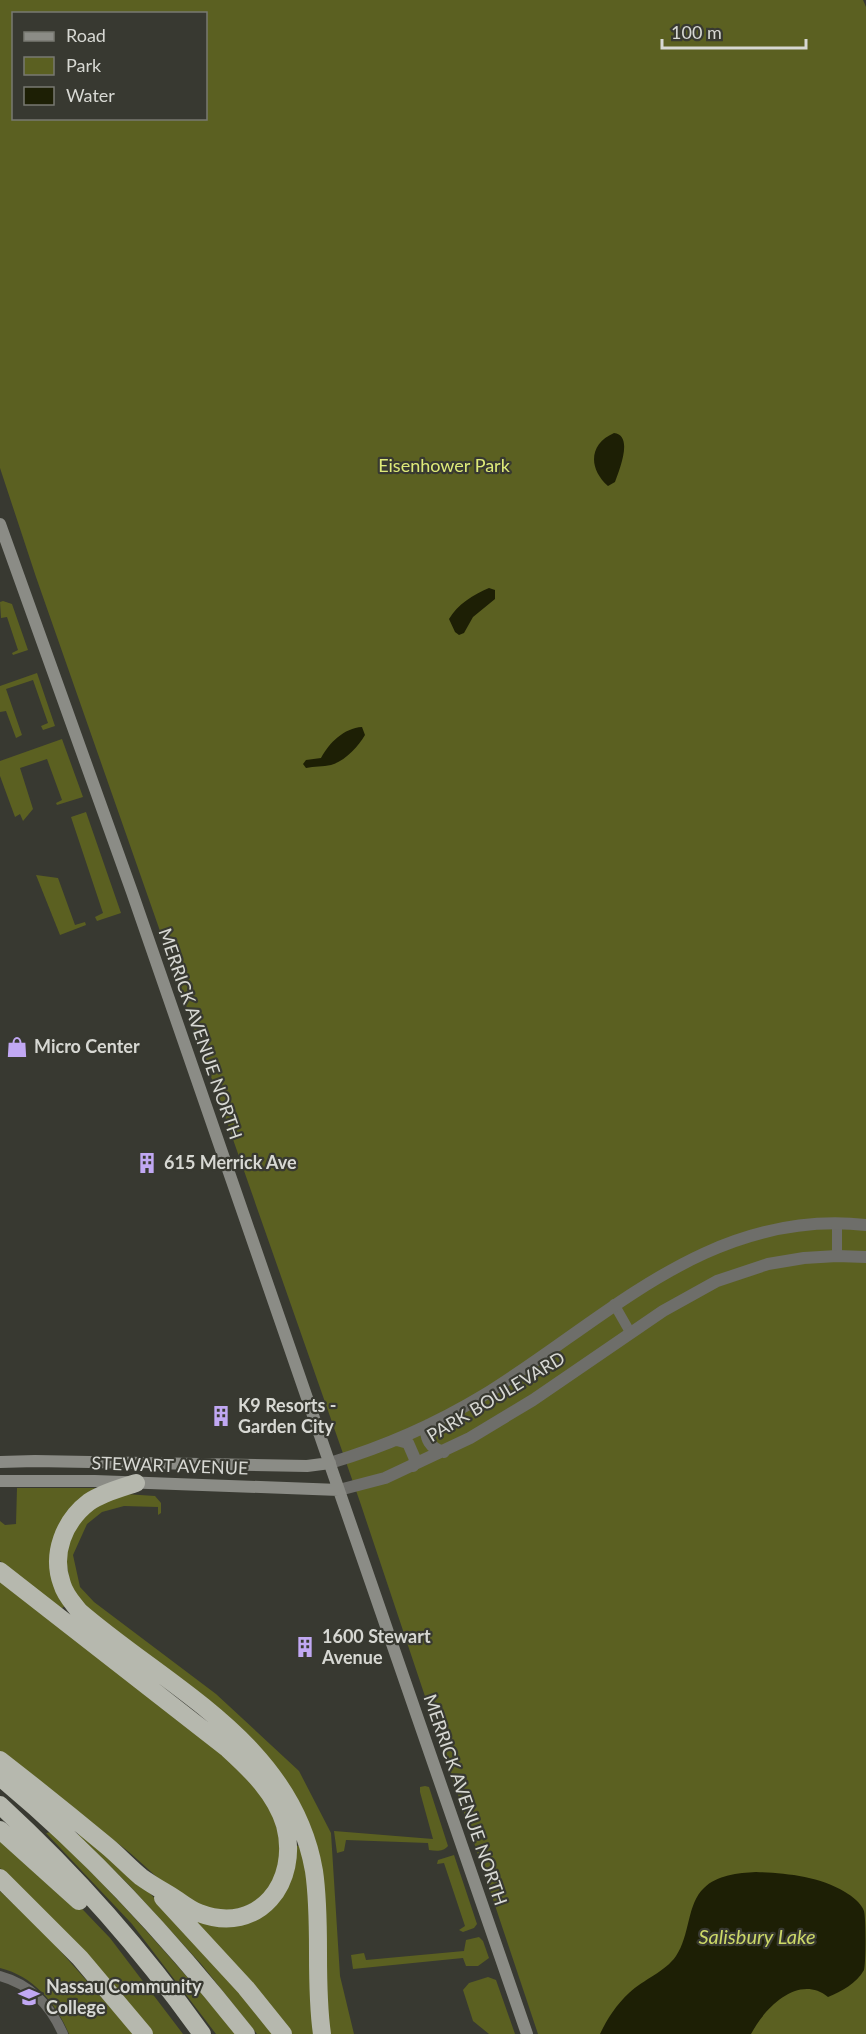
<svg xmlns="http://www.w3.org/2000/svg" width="866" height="2034" viewBox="0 0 866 2034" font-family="Lato,sans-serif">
  <rect width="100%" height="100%" fill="#383931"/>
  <path fill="#5b6021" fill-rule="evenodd" d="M0,0h863l3,7v2027h-328l-178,-532 -324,-925 -36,-109zM14,14h192v104h-192z
    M3,601l9,3 16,46 -15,5 -1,-2 6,-3 -11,-33 -6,1 -1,-16z
    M37,673l18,53 -12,4 -2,-4 7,-3 -15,-43 -27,9 16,46 -6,3 -10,-27 -6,1v-26z
    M62,739l21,58 -26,8 -1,-2 6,-3 -15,-41 -27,9 13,41 -10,12 -3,-7 -5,3 -15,-41v-15z
    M86,812l35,101 -24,8 -2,-4 8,-4 -32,-96z
    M36,875l22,3 17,47 10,-3 1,3 -26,10z
    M17,1488h78v3h-6l1,5 -30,29 6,80 -5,4 -61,-48v-40l5,4 11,-1z
    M125,1494l30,2 6,7v10l-3,2v-8l-34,-1 -22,6 -15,12 -14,31 7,32 14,15 122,92 83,77 32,62 9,143 14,58h-26l-8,-147 -26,-91 -222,-203 -8,-43 9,-24 16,-18z
    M0,1577l244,194c25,33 48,59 34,102 -5,15 -16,26 -30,32 -53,24 -91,-33 -128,-60 -22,-17 -45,-32 -67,-48 -18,-14 -35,-29 -53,-44z
    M425,1786l4,1 19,59c-5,6 -12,5 -19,4l-1,-7 -82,-3 -2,11 -7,2 -3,-22 99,8 -13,-47v-5z
    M81,1831l56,49 75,78 64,76h-19l-55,-69 -73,-80 -51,-50z
    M51,1832c66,64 126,132 185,202h-20l-84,-110 -86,-91z
    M0,1835l64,55 46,48 73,96h-31l-152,-166z
    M303,1845l6,30 8,159h-25l-43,-55 -48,-50 -10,-15 77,-5 28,-63z
    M454,1855l23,69 -3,4 -11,4 -4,-2 6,-4 -21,-63 -7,1 1,-4z
    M0,1891l47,45 87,98h-65c-13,-31 -36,-58 -69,-66z
    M479,1937l4,4 6,17 -11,8h-12l-3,-8 -110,11 -2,-14 13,-2 2,7 98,-9 2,-11z
    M488,1977l8,3 19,54h-26l-16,-13 -10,-31 6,-7z"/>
  <path fill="#1d1f05" d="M614,433c20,2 5,38 1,49l-7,4c-20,-18 -19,-42 6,-53z
    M489,588l6,2v9l-22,18 -9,16 -5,2 -4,-3 -6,-13c8,-14 25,-25 40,-31z
    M362,727l3,8c-7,12 -20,26 -34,30 -8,2 -17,1 -25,3l-3,-4 3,-4 15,-2c8,-15 23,-30 41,-31z
    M756,1872c29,1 63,4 89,20 7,4 16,11 19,19 2,7 2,52 0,59 -8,14 -22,21 -36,27 -30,-24 -64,12 -77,37h-151c7,-15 17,-30 29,-41 15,-14 36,-21 47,-37 14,-20 11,-53 28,-68 13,-13 34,-15 52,-16z"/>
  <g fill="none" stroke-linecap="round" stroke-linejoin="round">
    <path stroke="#6e6e6a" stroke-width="10" d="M837,1256v-32
      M614,1304l16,28
      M0,1976c30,8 51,30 63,58"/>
    <path stroke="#6e6e6a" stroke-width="12" d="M428,1425c-5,13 3,24 16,27
      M397,1440l11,3 7,16 -2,7
      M330,1463c54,-16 106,-39 154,-68 122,-75 225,-187 382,-170
      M339,1490l46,-12 85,-40 63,-38 130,-89 54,-30 51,-17 36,-6 33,-2 29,1"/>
    <path stroke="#8b8c86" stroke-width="12" d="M0,524l132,368 395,1142
      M0,1462l35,-1 272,5 23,-3
      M0,1481h95l244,9"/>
    <path stroke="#b6b8ae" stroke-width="18" d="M136,1483c-15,5 -34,10 -47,19 -25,19 -38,52 -27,82 3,11 11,19 17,27 89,77 213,132 235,260 8,54 0,109 8,163
      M0,1571l228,178c23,21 48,45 57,76 15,57 -26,111 -86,88 -8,-3 -16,-9 -23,-14 -11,-7 -24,-14 -35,-22 -12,-10 -22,-21 -34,-31 -35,-29 -71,-58 -107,-86
      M0,1777c91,75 173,165 246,257
      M0,1805c75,69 143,146 202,229
      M0,1830l79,71
      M0,1878l80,80 64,76
      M163,1898l83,90 37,46"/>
  </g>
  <defs>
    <symbol id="shop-bare" viewBox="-9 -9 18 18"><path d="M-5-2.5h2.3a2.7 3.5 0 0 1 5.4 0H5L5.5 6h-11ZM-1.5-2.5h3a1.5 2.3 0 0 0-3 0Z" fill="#c1a8f3" stroke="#383931" stroke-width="2.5" paint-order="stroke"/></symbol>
    <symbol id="building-bare" viewBox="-9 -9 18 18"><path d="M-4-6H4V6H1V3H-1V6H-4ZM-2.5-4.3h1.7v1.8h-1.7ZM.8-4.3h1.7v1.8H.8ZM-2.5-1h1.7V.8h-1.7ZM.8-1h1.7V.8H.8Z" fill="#c1a8f3" stroke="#383931" stroke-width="2.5" paint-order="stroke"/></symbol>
    <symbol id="university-bare" viewBox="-9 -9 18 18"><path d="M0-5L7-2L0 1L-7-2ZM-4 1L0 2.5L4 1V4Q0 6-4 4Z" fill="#c1a8f3" stroke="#383931" stroke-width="2.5" paint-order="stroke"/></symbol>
  </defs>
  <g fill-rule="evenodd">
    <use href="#shop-bare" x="2" y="1032" width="30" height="30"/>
    <use href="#building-bare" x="132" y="1148" width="30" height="30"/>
    <use href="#building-bare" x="206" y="1401" width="30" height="30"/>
    <use href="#building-bare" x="290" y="1632" width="30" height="30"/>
    <use href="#university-bare" x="14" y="1982" width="30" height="30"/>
  </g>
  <g text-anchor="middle" stroke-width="4.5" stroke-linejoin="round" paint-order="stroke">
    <g font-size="18" fill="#deea79" stroke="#383931">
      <text x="444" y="472">Eisenhower Park</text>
    </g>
    <g font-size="18" fill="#d7d8d3" stroke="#383931">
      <text transform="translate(200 1034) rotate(71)" y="6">MERRICK AVENUE NORTH</text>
      <text transform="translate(496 1397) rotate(-31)" y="6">PARK BOULEVARD</text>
      <text transform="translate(170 1466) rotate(2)" y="6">STEWART AVENUE</text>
      <text transform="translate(465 1800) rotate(71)" y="6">MERRICK AVENUE NORTH</text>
    </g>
    <g font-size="18" font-weight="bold" fill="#d7d8d3" stroke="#383931" text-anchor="start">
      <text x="34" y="1053">Micro Center</text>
      <text x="164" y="1169">615 Merrick Ave</text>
      <text x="238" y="1412">K9 Resorts -<tspan x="238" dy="21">Garden City</tspan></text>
      <text x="322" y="1643">1600 Stewart<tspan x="322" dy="21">Avenue</tspan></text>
      <text x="46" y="1993">Nassau Community<tspan x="46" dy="21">College</tspan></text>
    </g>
    <g font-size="20" font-style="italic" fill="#ccd867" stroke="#383931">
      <text x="757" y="1944">Salisbury Lake</text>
    </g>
  </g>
  <rect x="12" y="12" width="195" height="108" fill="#383931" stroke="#787972" stroke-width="1.5"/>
  <rect x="24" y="32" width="30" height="9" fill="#8b8c86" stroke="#787972" stroke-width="1.5"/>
  <text x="66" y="42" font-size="18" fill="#d7d8d3">Road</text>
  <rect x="24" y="57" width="30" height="18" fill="#5b6021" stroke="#787972" stroke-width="1.5"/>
  <text x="66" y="72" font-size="18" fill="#d7d8d3">Park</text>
  <rect x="24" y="87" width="30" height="18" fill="#1d1f05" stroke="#787972" stroke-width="1.5"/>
  <text x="66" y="102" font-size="18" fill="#d7d8d3">Water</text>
  <path d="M662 39v9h144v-9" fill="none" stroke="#d7d8d3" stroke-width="3"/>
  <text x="671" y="39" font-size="18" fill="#d7d8d3" stroke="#383931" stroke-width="4.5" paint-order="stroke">100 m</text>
</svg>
